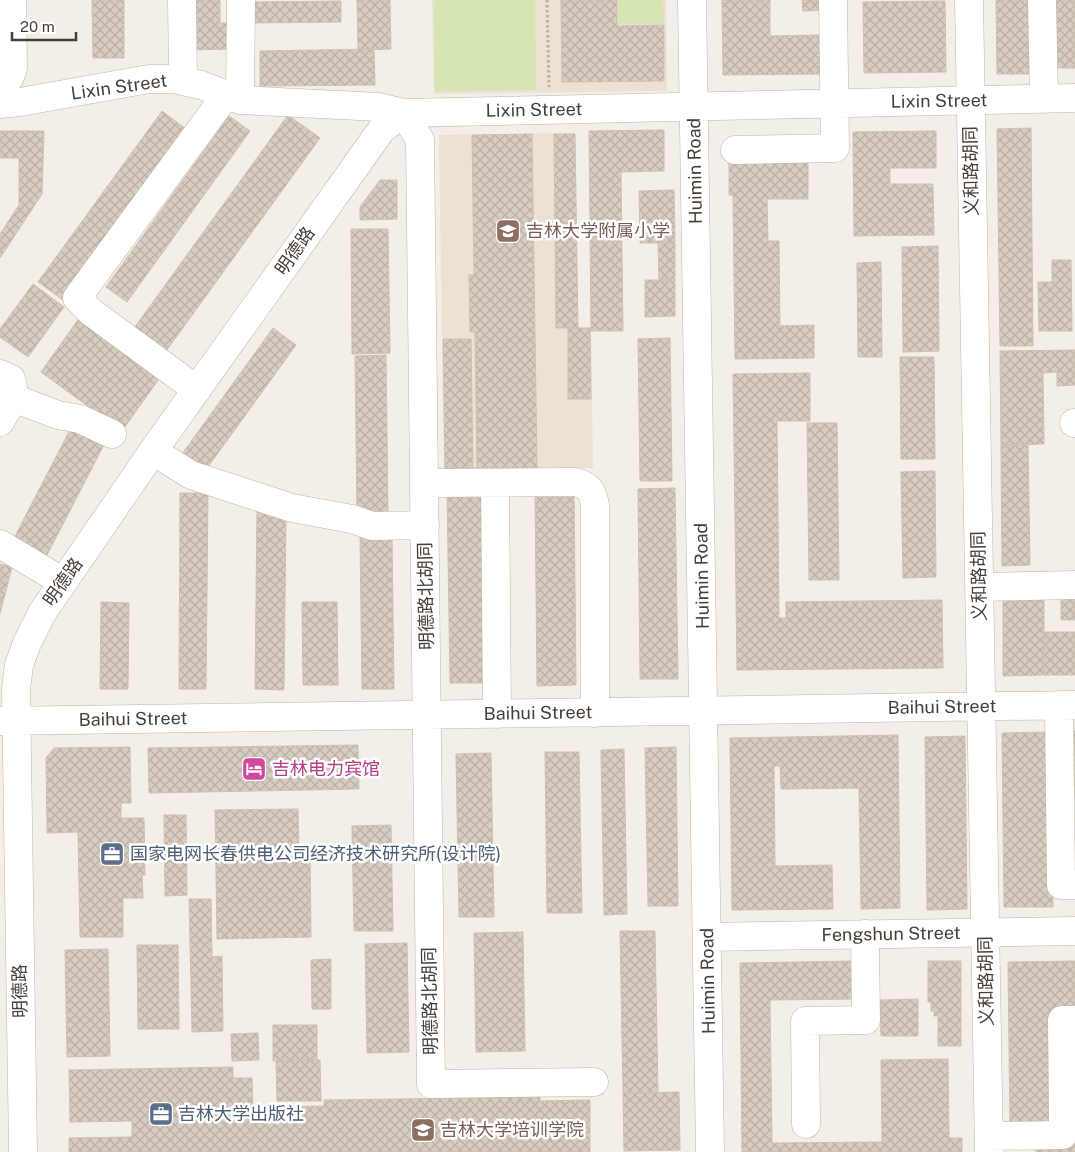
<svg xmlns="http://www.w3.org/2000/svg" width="1075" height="1152" viewBox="0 0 1075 1152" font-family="'Public Sans','Noto Sans SC',sans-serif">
  <defs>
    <pattern id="building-cross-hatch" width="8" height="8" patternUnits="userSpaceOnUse" patternTransform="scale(1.25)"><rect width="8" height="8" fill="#d7ccc1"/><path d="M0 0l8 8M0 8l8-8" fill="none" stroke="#bab0a6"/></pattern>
  </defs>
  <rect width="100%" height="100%" fill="#f3eee8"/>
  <path fill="#ece1d2" d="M432,0h234l1,91 -233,3z
    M575,133l3,194h13l2,141 -149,3 -5,-336z"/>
  <path fill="#d5e6b2" d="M434,0h101l1,90 -101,1z
    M618,0h45l1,24h-46z"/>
  <path fill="url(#building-cross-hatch)" stroke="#cfc0b1" d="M92,0h32v58h-31z
    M190,0h30v23h10l1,26 -41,1z
    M357,0h33l1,49 -33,1z
    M561,0h56v26l47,-1v56l-102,1z
    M722,0h48v36l51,-1 1,39 -99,1z
    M802,0h25l1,10 -25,1z
    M996,0h33v74h-32z
    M1052,0h23v68h-22z
    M341,1v21l-89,1v-21z
    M945,1l1,71 -82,1 -1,-71z
    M374,49l1,36 -115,1v-35z
    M162,111l24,18 -123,171 -25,-18z
    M288,115l32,23 -156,216 -32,-23z
    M229,116l21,15 -123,171 -21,-15z
    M1031,128l2,218h-33l-3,-217z
    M664,130v41l-43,1 2,159h-32l-2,-200z
    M0,131h44l-2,63 -42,64v-24l19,-29v-47h-19z
    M936,131v37h-46v16h43l1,51 -80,1 -1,-104z
    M532,134l5,334 -60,1 -2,-137h-5l-1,-57h5l-2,-140z
    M554,134h21l3,194h-22z
    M808,160v39h-41l1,42h11l1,85 34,-1v33l-79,1 -2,-164h-4v-34z
    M380,180h17v39l-37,1v-13z
    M674,190l1,53h-35l-1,-52z
    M351,229h37l2,124 -38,1z
    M658,243h17v37h-16z
    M938,246l1,105 -36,1 -1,-105z
    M1052,260h19l1,71h-33l-1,-49h14z
    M881,262l1,95h-24l-1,-94z
    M645,280h30v36l-30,1z
    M33,284l31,23 -36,50 -28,-20v-8z
    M80,317l81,59 -39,55 -81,-59z
    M273,328l23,17 -91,126 -23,-17z
    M568,328h22l1,71h-23z
    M670,338l2,143h-32l-2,-142z
    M443,339h28l2,130 -28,1z
    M1075,350v35l-18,1v-14l-14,1 1,71 -43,1 -1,-94z
    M386,355l2,158 -31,1 -2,-158z
    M900,357h34l1,102h-34z
    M810,373v48h-33l2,197h7v-16l156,-2 1,68 -206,2 -4,-296z
    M74,422l33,17 -61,118 -33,-17z
    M807,423h30l2,157h-30z
    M1001,445h27l2,120 -28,1z
    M935,471l1,106 -33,1 -2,-106z
    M675,488l3,191h-38l-2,-190z
    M535,490h39l2,195 -39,1z
    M447,491h35l3,192h-35z
    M180,493h28l-2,196h-27z
    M257,511l29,1 -2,178 -29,-1z
    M360,538h32l2,151h-32z
    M0,564l12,3 -12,47z
    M1061,592h14v28h-14z
    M1044,597v78l-41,1v-78z
    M101,602l28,1 -1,86h-28z
    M302,602h35l1,83h-35z
    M1044,632h31v43h-31z
    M1070,731h5v66l-5,1z
    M1051,732l2,175h-49l-2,-174z
    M898,735l2,173 -39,1 -2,-121 -78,1 -1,-23h-6l1,100 57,-1 1,44 -101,1 -2,-172z
    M965,736l2,173 -40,1 -2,-173z
    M358,745l1,44 -210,4 -1,-45z
    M130,747l1,56h-10v15h23l1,57h-3l1,23h-20v39h-43l-2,-105 -31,1 -1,-75 8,-10z
    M676,747l2,159h-30l-3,-158z
    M624,749l3,165 -23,1 -3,-165z
    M545,752h34l3,161h-35z
    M491,753l3,164h-35l-3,-163z
    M298,809l1,45h11l1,83 -94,2 -2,-129z
    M164,815h22l1,80 -22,1z
    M391,825l2,106h-39l-2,-105z
    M189,899h22l1,58 10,-1 1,75 -31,1z
    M620,931h35l3,162h-35z
    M523,932l2,119 -49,1 -2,-119z
    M407,943l2,109 -42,1 -2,-109z
    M137,945h41l1,84h-41z
    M108,949l2,107 -43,1 -2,-107z
    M331,959v50h-19l-1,-49z
    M854,961v38l-84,1 2,143 110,-1 -1,-82 67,-1 1,79h13v14h-220l-2,-189z
    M928,961h33v85h-23v-30h-4v-5h-3v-9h-3z
    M1075,961v51h-26l2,116h-41l-2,-166z
    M918,999v37h-37l-1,-36z
    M273,1025h44v35l-44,1z
    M258,1033l1,27 -27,1 -1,-27z
    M317,1060h3l1,41h-44l-1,-40z
    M233,1067v11h19l2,74h-185v-14l63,-1v-16l-62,1 -1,-52z
    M679,1092l1,58 -56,1 -1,-58z
    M540,1097v4l50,-1v52h-336l-1,-45 71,-1v-6z
    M1036,1141h39v11h-39z"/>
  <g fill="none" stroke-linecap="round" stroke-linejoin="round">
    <defs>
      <path id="minor" d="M182,0l1,81
        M692,0l18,1152
        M969,0l20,1152
        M1042,0l2,99
        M0,85c9,-2 11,-10 13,-17l-1,-68
        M240,100l1,-100
        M0,104l20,-2 129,-23h25l27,6 39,15 139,7 25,6 671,-15
        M404,113l16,27 11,944 163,-2
        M735,150l100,-2 -2,-148
        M0,374l11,5c7,17 -3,28 -11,43
        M197,390l-106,-78 -14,-14 149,-203
        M13,398l45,17 22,4 32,15
        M1074,423h1
        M153,451l38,24 101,33 60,11 20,7 53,-1
        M424,483l151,-1c15,4 17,9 20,23v208
        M495,483l2,231
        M0,544l63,38
        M979,587l96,-2
        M1059,705l2,180h14
        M0,721l1075,-16
        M707,937l368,-6
        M1063,1115l-1,-95h13
        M806,1124l-1,-103 61,-1 -1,-86
        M989,1136l74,-1v-20h12
        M23,1152l-7,-463 3,-24 8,-22 15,-30 111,-162 229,-322 22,-16"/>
    </defs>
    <use href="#minor" stroke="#beb5ab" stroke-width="29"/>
    <path stroke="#c0af9c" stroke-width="3" stroke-dasharray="2.5 2.5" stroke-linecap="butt" d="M547,0l2,87"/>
    <use href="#minor" stroke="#fff" stroke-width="28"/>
  </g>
  <defs>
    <symbol id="school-square" viewBox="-11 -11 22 22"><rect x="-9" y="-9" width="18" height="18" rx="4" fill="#8d6e63" stroke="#fff"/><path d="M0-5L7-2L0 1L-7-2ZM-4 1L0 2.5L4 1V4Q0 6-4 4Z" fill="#fff"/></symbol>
    <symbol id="hotel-square" viewBox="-11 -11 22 22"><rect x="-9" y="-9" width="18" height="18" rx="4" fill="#d1479c" stroke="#fff"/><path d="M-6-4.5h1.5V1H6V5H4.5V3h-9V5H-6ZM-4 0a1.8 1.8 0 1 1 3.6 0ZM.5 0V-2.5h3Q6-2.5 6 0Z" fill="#fff"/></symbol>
    <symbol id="office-square" viewBox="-11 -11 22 22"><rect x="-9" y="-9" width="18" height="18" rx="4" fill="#5c6f8a" stroke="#fff"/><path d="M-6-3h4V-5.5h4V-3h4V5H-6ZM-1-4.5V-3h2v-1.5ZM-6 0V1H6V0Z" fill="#fff"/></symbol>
    <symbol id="university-square" viewBox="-11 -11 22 22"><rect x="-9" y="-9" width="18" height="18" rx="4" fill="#8d6e63" stroke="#fff"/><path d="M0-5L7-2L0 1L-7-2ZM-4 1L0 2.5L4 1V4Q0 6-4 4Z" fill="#fff"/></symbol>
  </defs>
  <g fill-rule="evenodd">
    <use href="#school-square" x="494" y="217" width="28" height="28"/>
    <use href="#hotel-square" x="240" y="755" width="28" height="28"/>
    <use href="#office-square" x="98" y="840" width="28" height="28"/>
    <use href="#office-square" x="147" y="1100" width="28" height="28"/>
    <use href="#university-square" x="409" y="1116" width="28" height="28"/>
  </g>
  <g text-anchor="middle" stroke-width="5" stroke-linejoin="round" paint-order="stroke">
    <g font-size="18" fill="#463e37" stroke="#fff">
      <text transform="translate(119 87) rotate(-8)" y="6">Lixin Street</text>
      <text transform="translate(939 101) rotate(-1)" y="6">Lixin Street</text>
      <text transform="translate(534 110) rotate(-1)" y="6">Lixin Street</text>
      <text transform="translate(695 171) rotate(-91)" y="6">Huimin Road</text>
      <text transform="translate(971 171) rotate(-91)" y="6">义和路胡同</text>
      <text transform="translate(295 251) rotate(-55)" y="6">明德路</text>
      <text transform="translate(702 576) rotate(-91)" y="6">Huimin Road</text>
      <text transform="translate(979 576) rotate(-91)" y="6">义和路胡同</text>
      <text transform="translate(63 582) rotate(-55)" y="6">明德路</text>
      <text transform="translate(426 596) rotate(-91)" y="6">明德路北胡同</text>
      <text transform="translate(942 707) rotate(-1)" y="6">Baihui Street</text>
      <text transform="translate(538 713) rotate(-1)" y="6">Baihui Street</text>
      <text transform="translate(133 719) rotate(-1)" y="6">Baihui Street</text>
      <text transform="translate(891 934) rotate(-1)" y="6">Fengshun Street</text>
      <text transform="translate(708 981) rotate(-91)" y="6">Huimin Road</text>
      <text transform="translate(986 981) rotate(-91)" y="6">义和路胡同</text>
      <text transform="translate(20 991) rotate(-91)" y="6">明德路</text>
      <text transform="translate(430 1001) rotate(-91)" y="6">明德路北胡同</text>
    </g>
    <g font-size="18" fill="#785e54" stroke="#fff" text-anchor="start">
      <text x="526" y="237">吉林大学附属小学</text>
      <text x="440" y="1136">吉林大学培训学院</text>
    </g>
    <g font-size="18" fill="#b23c85" stroke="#fff" text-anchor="start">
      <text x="272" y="775">吉林电力宾馆</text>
    </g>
    <g font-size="18" fill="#4e5e75" stroke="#fff" text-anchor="start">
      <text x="130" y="860">国家电网长春供电公司经济技术研究所(设计院)</text>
      <text x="178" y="1120">吉林大学出版社</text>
    </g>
  </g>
  <path d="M12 32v8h64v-8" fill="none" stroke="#463e37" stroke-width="2.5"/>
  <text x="20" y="32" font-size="15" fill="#463e37" stroke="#ffffff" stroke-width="4" paint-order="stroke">20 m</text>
</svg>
